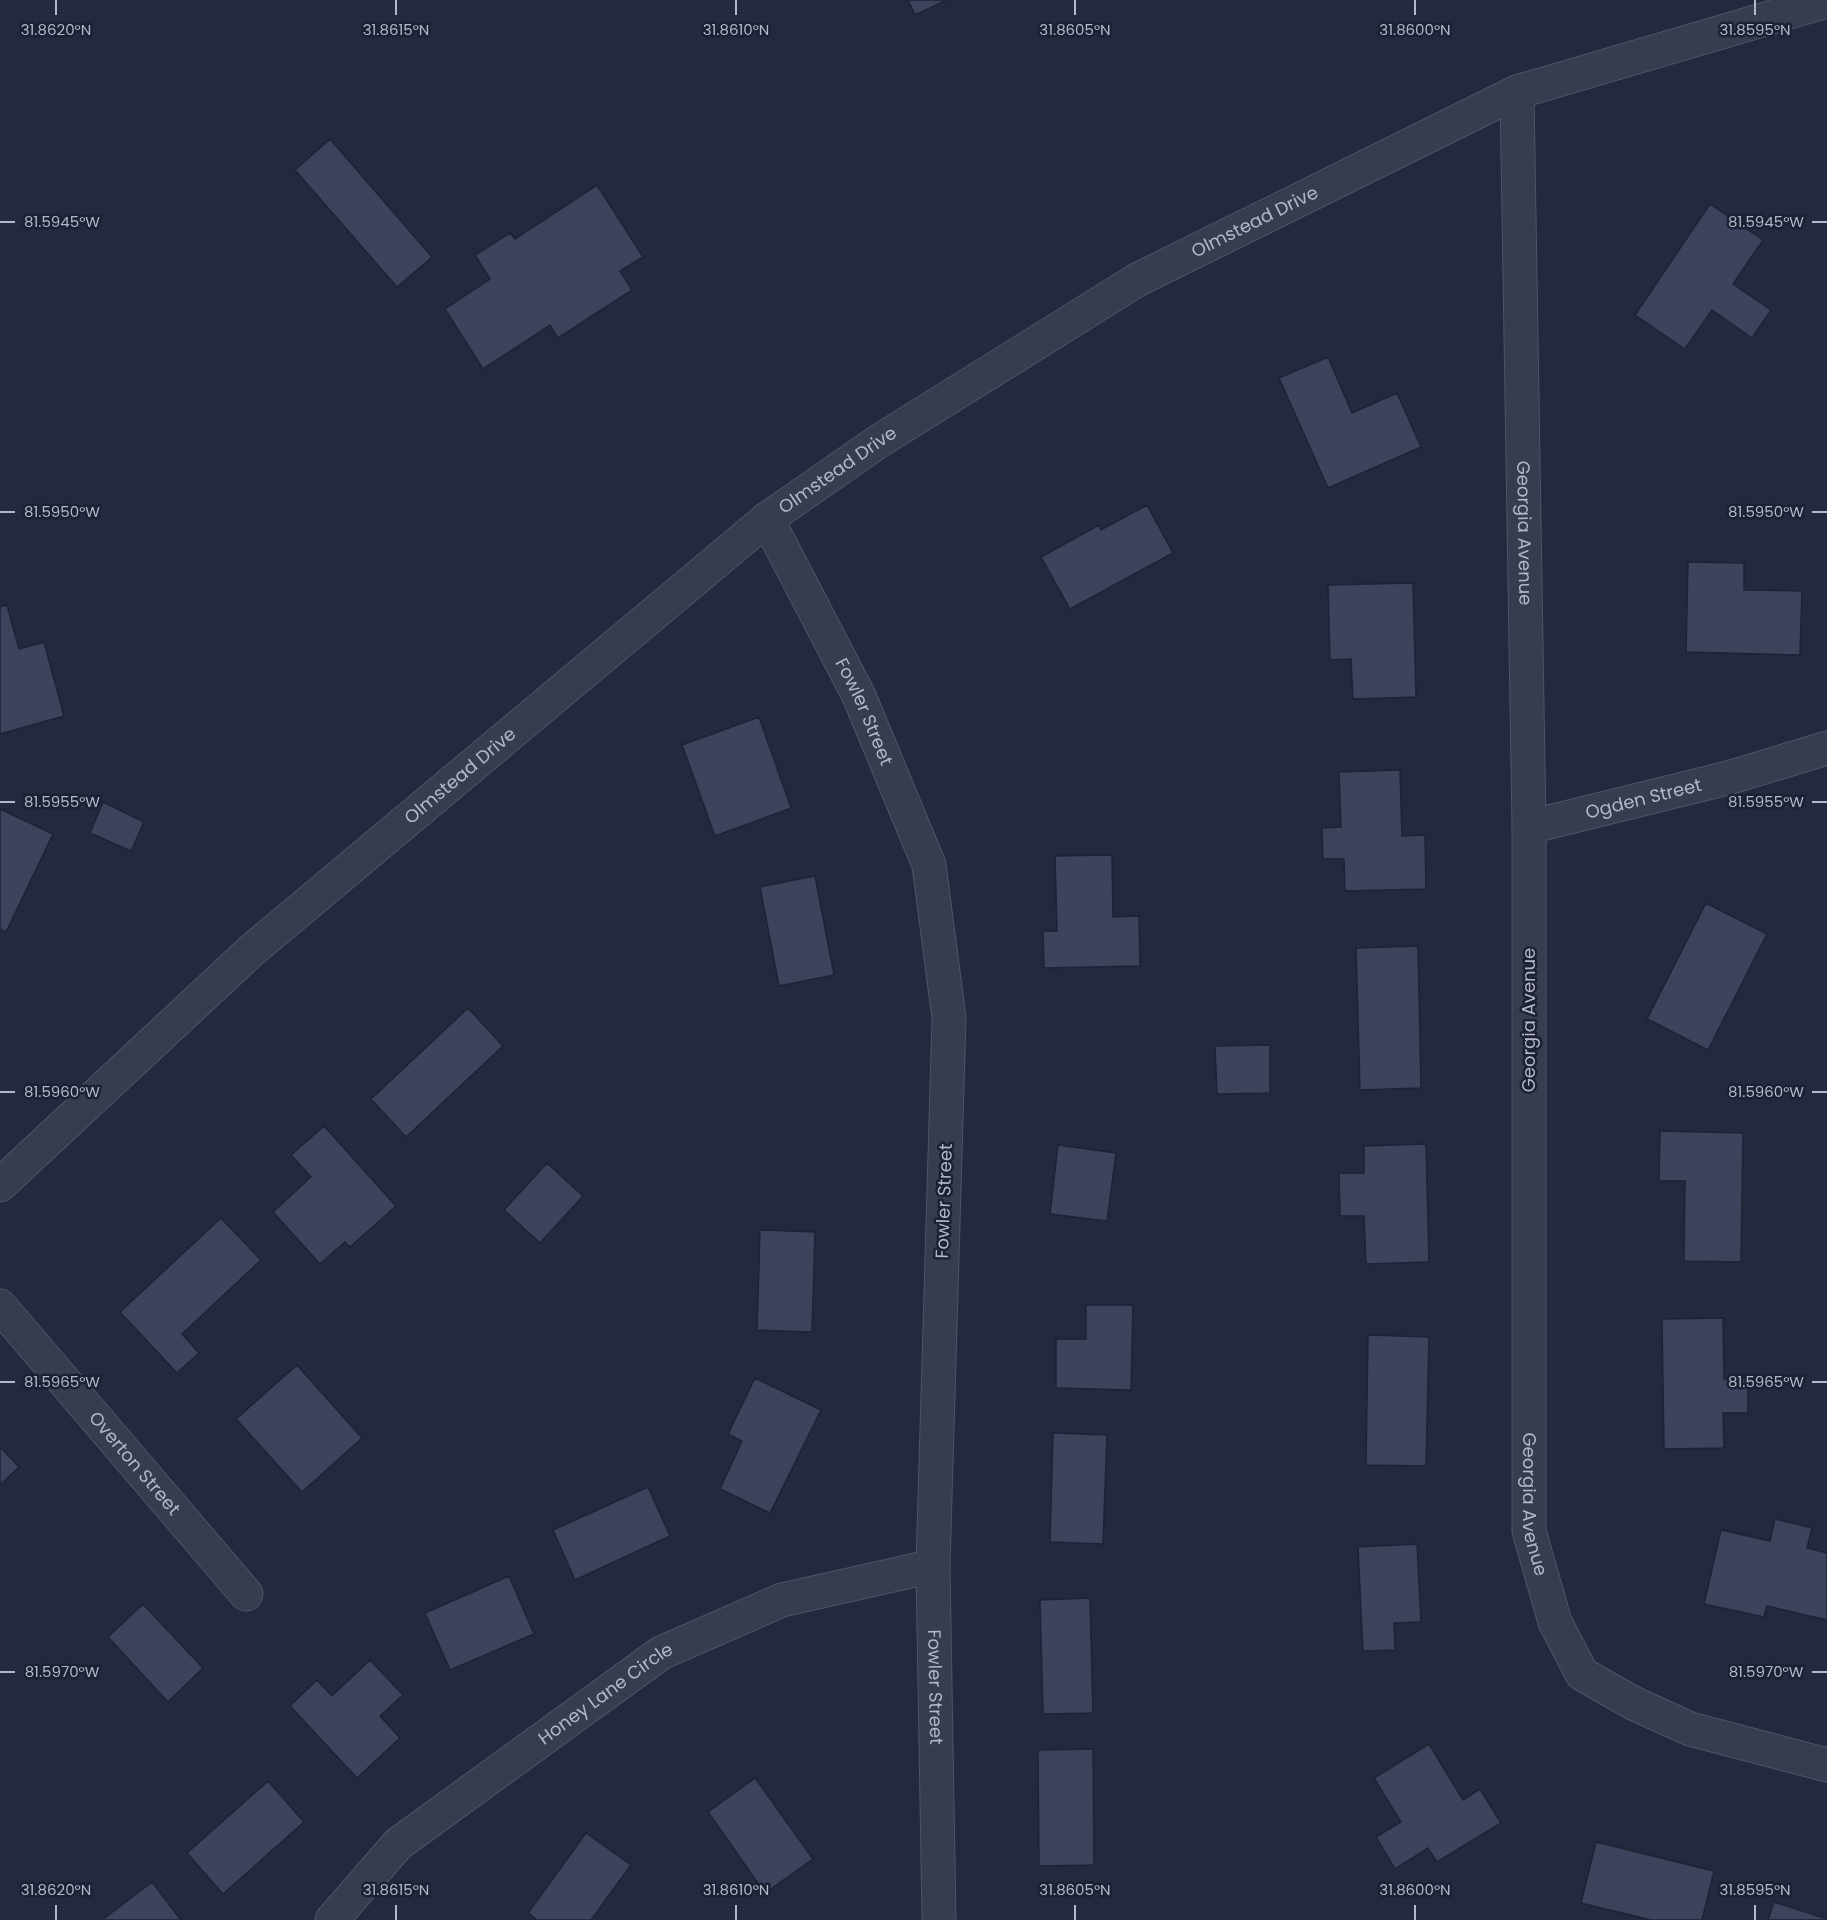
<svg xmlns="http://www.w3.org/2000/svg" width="1827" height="1920" viewBox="0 0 1827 1920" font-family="Poppins,sans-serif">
  <rect width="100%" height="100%" fill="#23293e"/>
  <path fill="#3d435c" stroke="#1e2335" stroke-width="1.5" d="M908,0h39l-32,15z
    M330,139l102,118 -35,30 -102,-117z
    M597,185l46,72 -23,14 12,19 -74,48 -8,-13 -67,44 -38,-60 45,-30 -15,-24 35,-22 5,6z
    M1710,204l53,36 -30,44 38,26 -19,28 -40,-28 -27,39 -50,-34z
    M1328,357l24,56 45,-20 24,54 -93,41 -49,-110z
    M1147,505l26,48 -103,56 -29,-52 58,-32 2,5z
    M1688,562l56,1v27l58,1 -2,64 -114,-3z
    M1413,583l3,114 -63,2 -2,-40 -21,1 -2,-75z
    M7,605l12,44 25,-7 20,74 -64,18v-127z
    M759,717l32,91 -76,28 -33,-91z
    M1400,770l2,66 23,-1 1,54 -81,2 -1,-32h-21l-1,-31 19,-1 -2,-55z
    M103,802l41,20 -13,29 -41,-18z
    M0,809l53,25 -47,98 -6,-3z
    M1112,855l1,62 26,-1 1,50 -96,2 -1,-37h14l-2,-75z
    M815,876l19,99 -55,11 -19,-99z
    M1706,903l61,31 -59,116 -61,-31z
    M1418,946l3,142 -61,2 -4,-142z
    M468,1008l35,38 -97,91 -35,-38z
    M1270,1045v48l-53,1 -2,-48z
    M324,1126l72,80 -46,41 -5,-5 -25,22 -47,-52 38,-35 -20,-22z
    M1660,1131l83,2 -2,129 -57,-1 1,-80h-26z
    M1426,1144l3,118 -63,2 -2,-48h-24l-1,-43h25v-27z
    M1058,1145l58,8 -9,68 -57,-7z
    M547,1163l36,33 -43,47 -36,-33z
    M221,1218l40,42 -79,74 17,19 -22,20 -57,-61z
    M760,1230l55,2 -3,100 -55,-2z
    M1086,1305h47l-2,85 -75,-2v-49h30z
    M1723,1318l1,61 24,-1v35h-25l1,35 -60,1 -2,-130z
    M1368,1335l61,2 -3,129 -60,-1z
    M297,1365l65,73 -60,54 -66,-73z
    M755,1378l66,32 -51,103 -50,-24 22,-48 -14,-7z
    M1053,1433l54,2 -4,109 -53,-2z
    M0,1447l19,20 -19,18z
    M648,1487l22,49 -95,44 -22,-50z
    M1775,1519l37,9 -5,20 20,5v67l-60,-14 -3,11 -60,-13 17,-74 49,11z
    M1417,1544l4,78 -27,1 1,27 -32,1 -5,-104z
    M509,1576l25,58 -84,36 -25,-57z
    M1090,1598l3,115 -50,1 -3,-114z
    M143,1604l60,64 -35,34 -60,-65z
    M370,1660l33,35 -23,21 20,22 -43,40 -67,-72 27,-26 15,16z
    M1429,1744l34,56 17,-11 21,34 -64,39 -9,-14 -33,21 -19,-32 25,-15 -27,-44z
    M1093,1749l1,116 -55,1 -1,-116z
    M755,1778l58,81 -48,34 -57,-81z
    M268,1781l36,41 -81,72 -36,-41z
    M586,1833l45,32 -40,55h-54l-9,-7z
    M1596,1842l118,29 -12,49h-51l-70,-17z
    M152,1882l29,38h-79z
    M1774,1902l53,17v1h-59z"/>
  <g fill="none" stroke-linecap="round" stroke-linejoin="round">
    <defs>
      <g id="street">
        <path id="s1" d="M1517,92l12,735v704l26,91 27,52 51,29 57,26 137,36"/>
        <path id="s2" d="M767,519l92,177 70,169 20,153 -16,548 6,354"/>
        <path id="s3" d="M1529,827l199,-49 99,-30"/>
        <path id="s4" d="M0,1185l252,-235 515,-431 112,-78 258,-161 380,-188 310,-91"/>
        <path id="s5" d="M0,1306l246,288"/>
        <path id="s6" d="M332,1920l66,-76 263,-191 121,-53 151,-34"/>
      </g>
    </defs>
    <use href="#street" stroke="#4f5466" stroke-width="35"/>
    <use href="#street" stroke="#373c4e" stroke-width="33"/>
  </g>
  <path fill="none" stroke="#b3b7c9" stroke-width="2" d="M56,0v15M396,0v15M736,0v15M1075,0v15M1415,0v15M1755,0v15M0,222h15M1812,222h15M0,512h15M1812,512h15M0,802h15M1812,802h15M0,1092h15M1812,1092h15M0,1382h15M1812,1382h15M0,1672h15M1812,1672h15M56,1905v15M396,1905v15M736,1905v15M1075,1905v15M1415,1905v15M1755,1905v15"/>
  <g text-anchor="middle" stroke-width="5" stroke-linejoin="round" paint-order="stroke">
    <g font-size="18" fill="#b3b7c9" stroke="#1c2133">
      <text dy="6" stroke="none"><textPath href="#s4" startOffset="1588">Olmstead Drive</textPath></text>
      <text dy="6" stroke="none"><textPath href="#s4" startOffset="1102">Olmstead Drive</textPath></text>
      <text dy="6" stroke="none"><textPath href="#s1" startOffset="441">Georgia Avenue</textPath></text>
      <text dy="6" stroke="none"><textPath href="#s2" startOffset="216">Fowler Street</textPath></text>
      <text dy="6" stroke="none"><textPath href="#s4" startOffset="616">Olmstead Drive</textPath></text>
      <text dy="6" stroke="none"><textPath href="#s3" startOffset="118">Ogden Street</textPath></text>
      <text transform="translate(1529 1020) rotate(-90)" y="6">Georgia Avenue</text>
      <text transform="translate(944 1201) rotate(-88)" y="6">Fowler Street</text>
      <text dy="6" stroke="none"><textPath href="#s5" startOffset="207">Overton Street</textPath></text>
      <text dy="6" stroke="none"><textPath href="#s1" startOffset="1413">Georgia Avenue</textPath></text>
      <text dy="6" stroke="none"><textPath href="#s2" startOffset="1206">Fowler Street</textPath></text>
      <text dy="6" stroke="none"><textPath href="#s6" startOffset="357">Honey Lane Circle</textPath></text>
    </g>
  </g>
  <g font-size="15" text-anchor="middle" fill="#b3b7c9" stroke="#1c2133" stroke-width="5" stroke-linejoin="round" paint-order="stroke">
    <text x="56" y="35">31.8620°N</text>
    <text x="396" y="35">31.8615°N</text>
    <text x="736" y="35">31.8610°N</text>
    <text x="1075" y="35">31.8605°N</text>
    <text x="1415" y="35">31.8600°N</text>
    <text x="1755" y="35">31.8595°N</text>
    <text x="1766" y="227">81.5945°W</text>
    <text x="62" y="227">81.5945°W</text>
    <text x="1766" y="517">81.5950°W</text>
    <text x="62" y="517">81.5950°W</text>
    <text x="1766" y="807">81.5955°W</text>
    <text x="62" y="807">81.5955°W</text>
    <text x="1766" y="1097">81.5960°W</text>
    <text x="62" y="1097">81.5960°W</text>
    <text x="1766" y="1387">81.5965°W</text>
    <text x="62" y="1387">81.5965°W</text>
    <text x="1766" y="1677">81.5970°W</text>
    <text x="62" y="1677">81.5970°W</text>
    <text x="56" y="1895">31.8620°N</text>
    <text x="396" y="1895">31.8615°N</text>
    <text x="736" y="1895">31.8610°N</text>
    <text x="1075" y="1895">31.8605°N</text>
    <text x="1415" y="1895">31.8600°N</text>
    <text x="1755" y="1895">31.8595°N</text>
  </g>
</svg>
